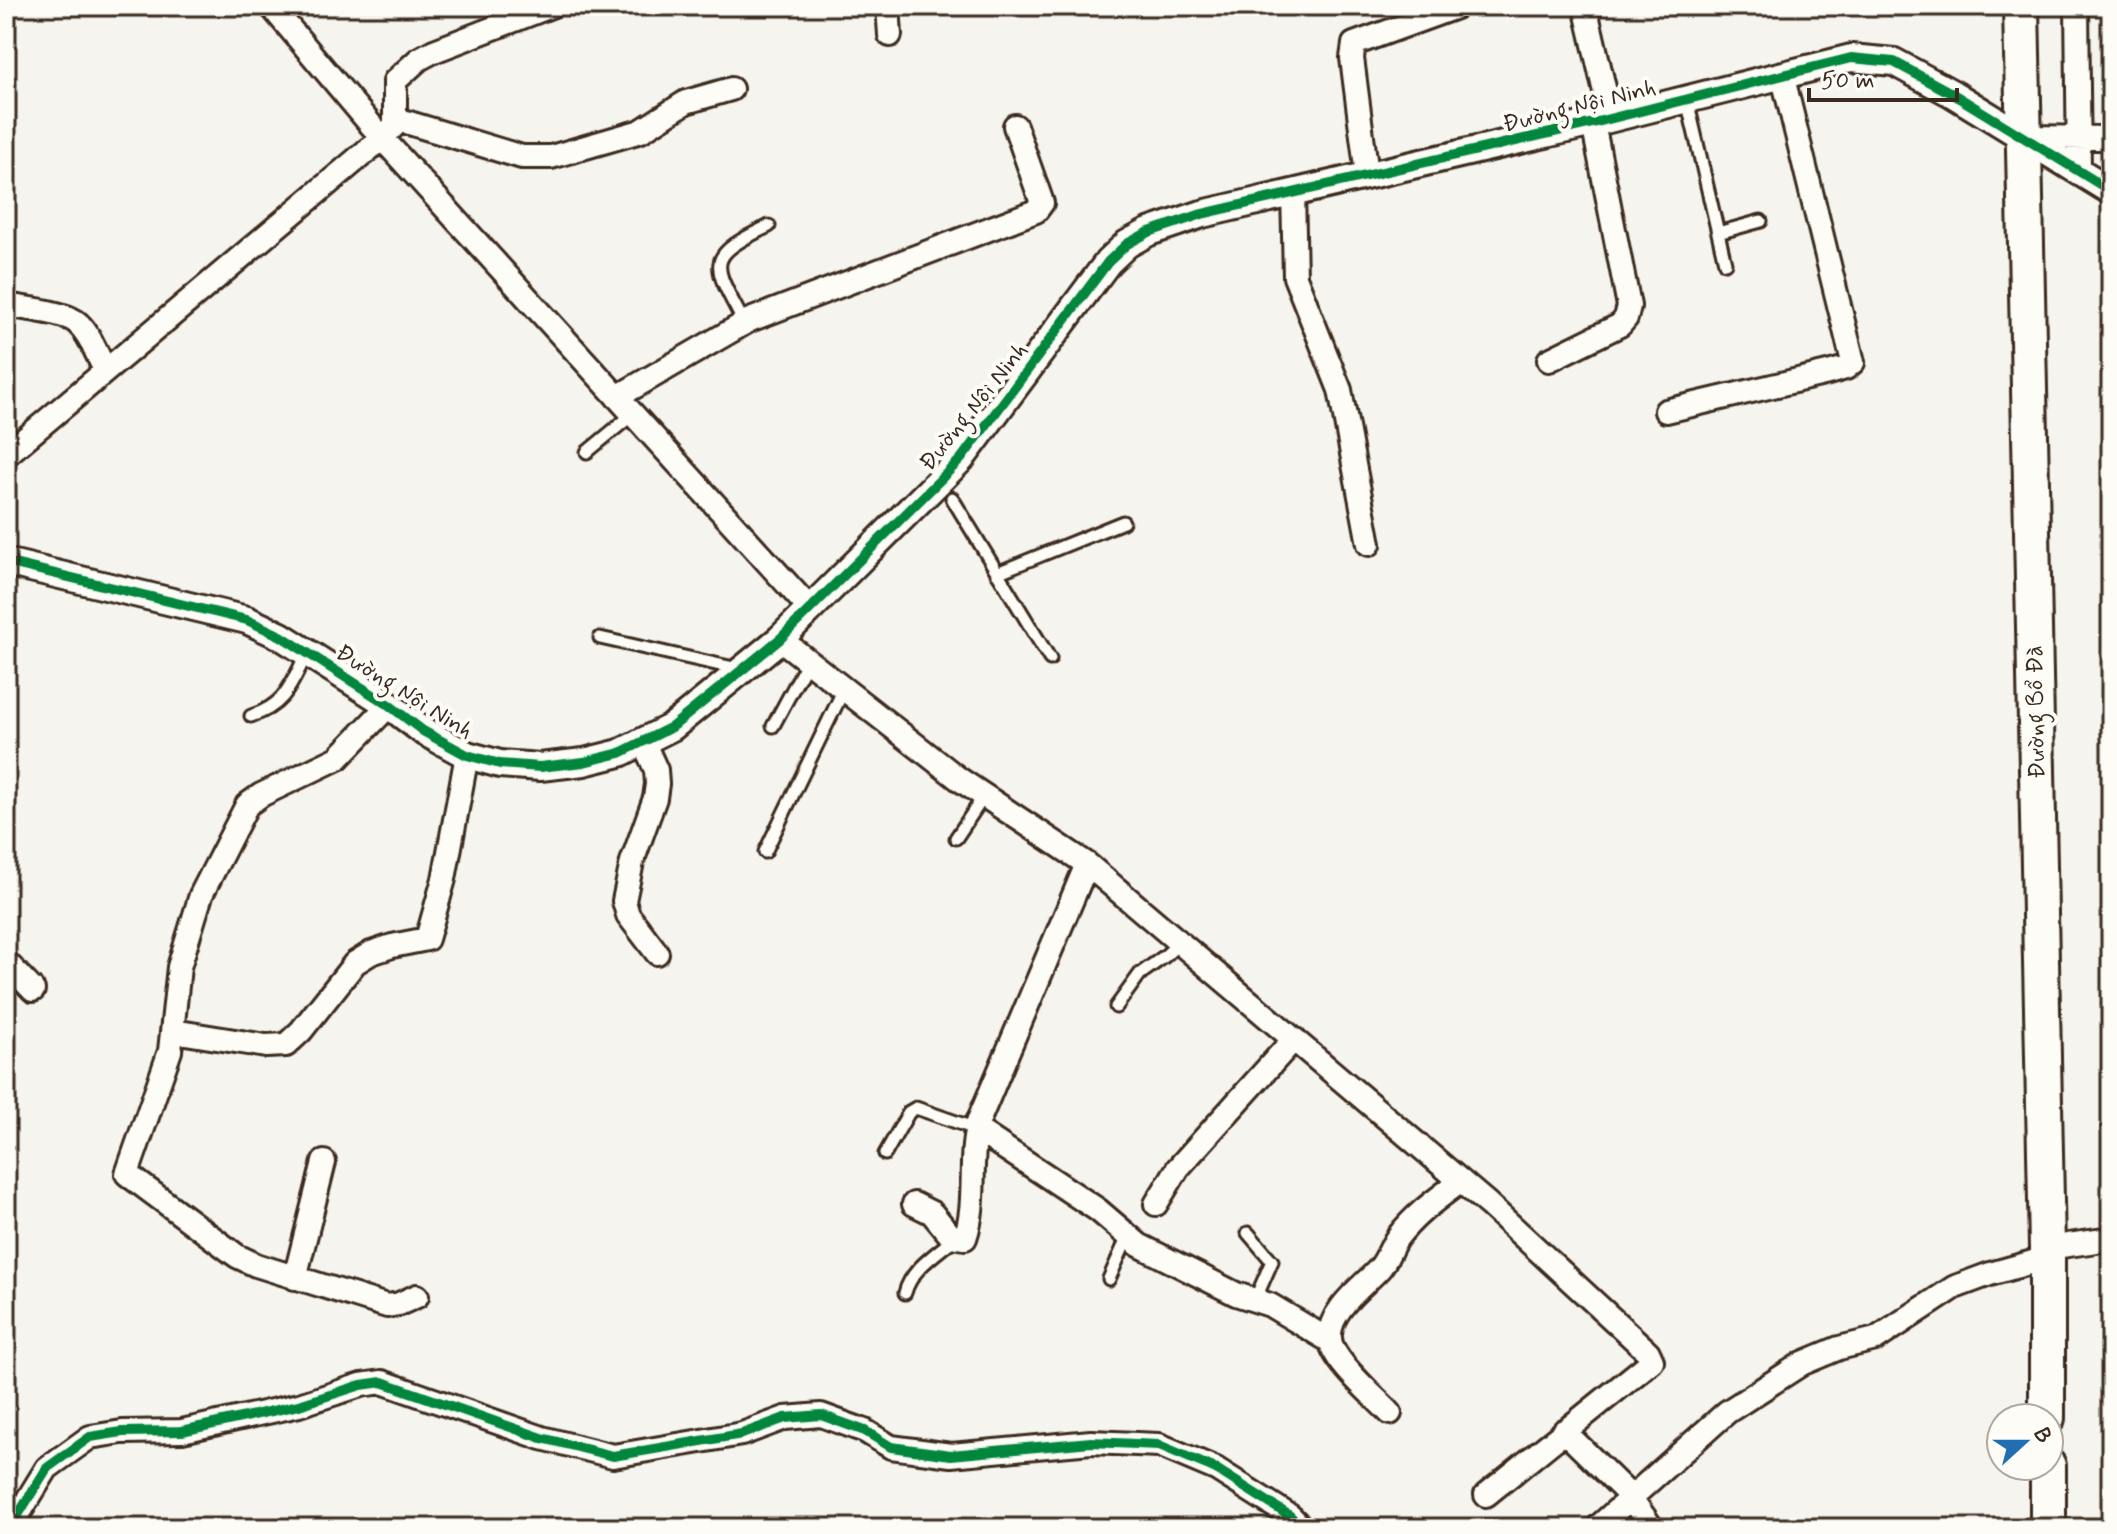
<svg xmlns="http://www.w3.org/2000/svg" width="2117" height="1534" viewBox="0 0 2117 1534" font-family="Mynerve,sans-serif">
  <rect width="100%" height="100%" fill="#f5f4ee"/>
  <filter id="ink" filterUnits="userSpaceOnUse"><feTurbulence type="fractalNoise" baseFrequency=".0125" numOctaves="2"/><feDisplacementMap in="SourceGraphic" scale="16" xChannelSelector="R" yChannelSelector="G"/><feConvolveMatrix kernelMatrix="1 2 1 2 8 2 1 2 1" color-interpolation-filters="sRGB"/></filter>
  <g filter="url(#ink)">
    <g fill="none" stroke-linecap="round" stroke-linejoin="round">
      <defs>
        <path id="service" d="M1687,100l38,163
          M1718,233l43,-12
          M744,323c-30,-59 -43,-65 25,-97
          M587,452l46,-38
          M952,498l98,161
          M997,573l126,-51
          M600,638l138,31
          M251,716c35,-11 40,-32 56,-63
          M773,726l35,-65
          M956,838l28,-42
          M765,852l79,-163
          M1116,1007l24,-33 25,-18 15,-14
          M885,1154l24,-42 7,-4 60,21
          M1248,1233l24,28 -17,39
          M1109,1279l19,-43
          M905,1293c6,-24 31,-39 50,-55"/>
        <path id="minor" d="M271,6l111,132 428,471
          M888,6l2,29
          M1585,6l26,112
          M2077,6l2,165
          M396,119l126,38h29l90,-26 45,-29 45,-13
          M2023,137l88,1
          M1367,175l-15,-117 2,-14 102,-37
          M1293,192l2,85 45,113 29,154
          M6,305c19,4 53,6 69,16 14,10 22,34 30,49
          M1549,360l71,-35 6,-7 3,-12 -36,-183
          M617,397l133,-77 286,-109 6,-8 -27,-77
          M1666,411l162,-38 18,-5 7,-6 -71,-288
          M6,455l376,-317 13,-13v-44l24,-22 15,-8 117,-45
          M780,639l179,140 128,85 402,341 159,147 4,9 -166,134
          M389,705l-51,53 -77,37 -14,10 -46,90 -22,72 -9,84 -43,123 110,82 19,9 131,41 12,-2 18,-8
          M643,741l13,29 1,14 -2,14 -23,64 -8,39 4,14 29,38
          M6,962l27,28
          M173,1031l93,15 20,-1 15,-14 54,-68 16,-10 21,-7 35,-7 17,-60 23,-124
          M976,1129l122,81 41,35 97,49 34,11 60,36
          M914,1204l18,9 19,23 14,2c13,-37 3,-78 13,-116l109,-258
          M1156,1204l22,-36 116,-129
          M2047,1248l64,-9
          M295,1278l29,-116
          M1390,1413c-16,-17 -59,-53 -60,-75 -2,-27 33,-52 48,-68 9,-9 12,-22 19,-32 18,-24 40,-39 64,-57
          M1564,1431l64,63 24,34
          M10,1528l37,-60 43,-31 32,-5 60,-1 117,-26 62,-20 21,-3 160,56 71,18 129,-22 43,-16 36,-3 44,16 26,16 60,8 140,-13 68,3 57,24 74,47 12,12
          M1597,1528l130,-116 76,-49 36,-15 37,-9 79,-52 35,-13 57,-16"/>
        <path id="tertiary" d="M6,562l241,58 34,16 108,69 34,26 44,24 33,9 40,3 44,-5 36,-9 52,-26 108,-88 181,-180 147,-197 19,-18 22,-12 53,-18 391,-91 258,-65 43,4 59,32 158,97"/>
        <path id="primary" d="M2021,6l26,1242v170
          M2048,1466v62"/>
      </defs>
      <use href="#service" stroke="#3b2a1e" stroke-width="17"/>
      <use href="#minor" stroke="#3b2a1e" stroke-width="28"/>
      <use href="#tertiary" stroke="#3b2a1e" stroke-width="32"/>
      <use href="#primary" stroke="#3b2a1e" stroke-width="40"/>
      <use href="#service" stroke="#fdfcf7" stroke-width="11"/>
      <use href="#minor" stroke="#fdfcf7" stroke-width="22"/>
      <use href="#tertiary" stroke="#fdfcf7" stroke-width="26"/>
      <use href="#primary" stroke="#fdfcf7" stroke-width="34"/>
      <defs>
        <path id="cycleway" d="M6,562l241,58 34,16 108,69 34,26 44,24 33,9 40,3 44,-5 36,-9 52,-26 108,-88 181,-180 147,-197 19,-18 22,-12 53,-18 391,-91 258,-65 43,4 59,32 158,97
          M10,1528l37,-60 43,-31 32,-5 60,-1 117,-26 62,-20 21,-3 160,56 71,18 129,-22 43,-16 36,-3 44,16 26,16 60,8 140,-13 68,3 57,24 74,47 12,12"/>
      </defs>
      <use href="#cycleway" stroke="#fdfcf7" stroke-width="15"/>
      <use href="#cycleway" stroke="#00873e" stroke-width="10"/>
    </g>
  </g>
  <g text-anchor="middle" stroke-width="8" stroke-linejoin="round" paint-order="stroke">
    <g font-size="24" fill="#3b2a1e" stroke="#fdfcf7">
      <text transform="translate(1579 105) rotate(-14)" y="8">Đường Nội Ninh</text>
      <text transform="translate(973 406) rotate(-51)" y="8">Đường Nội Ninh</text>
      <text transform="translate(405 691) rotate(32)" y="8">Đường Nội Ninh</text>
      <text transform="translate(2035 712) rotate(-91)" y="8">Đường Bổ Đà</text>
    </g>
  </g>
  <rect width="2117" height="1534" fill="none" stroke="#fdfcf7" stroke-width="32"/>
  <rect x="16" y="16" width="2085" height="1502" fill="none" stroke="#3b2a1e" stroke-width="3" filter="url(#ink)"/>
  <g transform="translate(2025 1442) rotate(69)"><circle r="38" fill="#fdfcf7" stroke="#afa8a0" stroke-width="2"/>
  <path d="M0-6L14 30L0 20L-14 30Z" fill="#1f6fb2"/>
  <text y="-12" font-size="22" font-weight="bold" text-anchor="middle" fill="#3b2a1e">B</text>
  </g>
  <path d="M1809 88v12h148v-12" fill="none" stroke="#3b2a1e" stroke-width="4"/>
  <text x="1821" y="88" font-size="24" fill="#3b2a1e" stroke="#fdfcf7" stroke-width="6" paint-order="stroke">50 m</text>
</svg>
